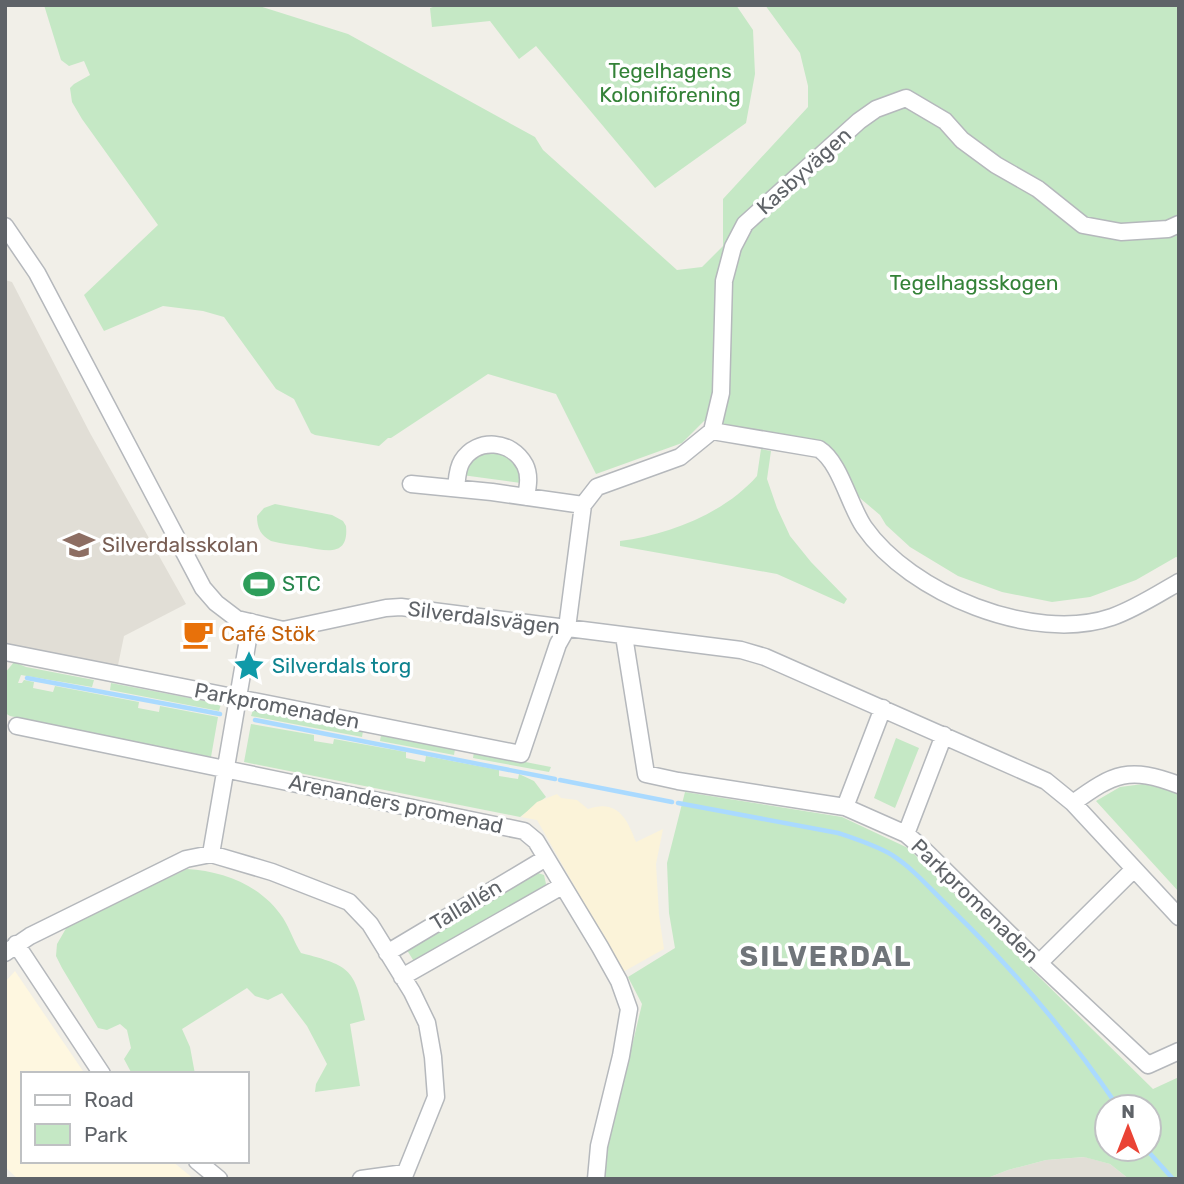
<svg xmlns="http://www.w3.org/2000/svg" width="1184" height="1184" viewBox="0 0 1184 1184" font-family="Rubik,sans-serif">
  <rect width="100%" height="100%" fill="#f1efe8"/>
  <path fill="#fef7e0" d="M15,971l70,103h-62v87h149l22,18h-176l-13,-12v-185z"/>
  <path fill="#e1ded6" d="M5,280l7,2 78,151 96,171 -62,32 -7,34 -112,-23z
    M1085,1157l25,7 19,15h-144l23,-9 38,-10z"/>
  <path fill="#c5e8c5" fill-rule="evenodd" d="M44,5h212l92,29 187,103 8,13 134,120 25,-3 21,-21v-47l85,-92v-21l-8,-33 -35,-48h414v553l-3,-1 -40,23 -46,17 -38,5 -50,-10 -44,-16 -48,-29 -24,-22 -6,-10 -26,-22 -29,-49 -121,-23 -22,22 -86,31 -40,-80 -68,-20 -97,64h-3l-9,8 -64,-11 -4,-2 -17,-34 -18,-10 -52,-72 -21,-6 -40,-5 -59,25 -20,-36 74,-70 -76,-106 -10,-17 -2,-14 4,-4 16,-9 -6,-14 -15,5 -8,-6z
    M439,5h297l17,25 2,44 -9,49 -91,65 -119,-142 -17,13 -29,-38 -58,6 -2,-19z
    M761,449l10,2 -4,28 10,29 13,28 21,26 36,37 -3,5 -67,-30 -157,-28v-5c48,-6 105,-28 137,-65z
    M485,450l23,4 13,18v11l-59,-8 6,-13z
    M275,504l57,11 11,6 3,5c3,31 -19,25 -40,21 -12,-2 -23,-3 -35,-6 -10,-6 -14,-12 -14,-25l7,-8z
    M14,662l12,5 68,13 -2,7 -71,-12 -3,8h4l2,-3 10,2 -1,6 20,4 2,-6 84,16 -1,6 21,4 1,-6 58,11 -7,40 -201,-41 -5,-3v-40z
    M111,683l110,21 -2,7 -109,-21z
    M253,710l110,21 -1,6 -111,-21z
    M251,724l63,11v6l19,3 1,-5 72,13v6l19,4 1,-6 73,14v6l19,3 1,-5 15,7 12,16 -26,20 -276,-55z
    M381,735l74,14 -1,6 -74,-14z
    M896,738l23,10 -24,60 -21,-10z
    M474,752l77,15 -2,5 -76,-14z
    M1143,784l36,8v100l-83,-91 24,-14z
    M685,792l157,25 66,31 245,241 26,-12v102h-50l-19,-15 -26,-7 -38,3 -38,10 -23,9h-381l3,-28 35,-147 -14,-27 47,-29 -6,-35 -2,-50zM1107,1107h42v42h-42z
    M187,869c37,2 75,17 96,49 7,11 11,24 18,35 51,13 54,17 64,67l-15,4 10,62 -45,6 1,-8 11,-20 -20,-38 -25,-33 -14,7 -13,-4 -8,-8 -65,41 8,18 5,27h-63l-8,-15 7,-11 -4,-18 -7,-6 -13,6 -9,-2 -36,-60 -6,-12 1,-12 11,-19z
    M535,872l9,3 2,9 -3,5 -128,74 -10,-16z"/>
  <path fill="#fbf3d9" d="M557,794l4,4 16,2 11,9c30,-10 39,10 48,33l27,-13 -7,35 3,51 5,34 -41,23 -86,-152 -16,-3 16,-15z"/>
  <g fill="none" stroke-linecap="round" stroke-linejoin="round">
    <path stroke="#aadaff" stroke-width="4.5" d="M27,678l193,36
      M255,720l300,59
      M560,780l112,22
      M678,803l160,30c18,6 37,12 54,22 22,14 40,36 59,54 62,60 117,124 165,195
      M1146,1149l27,30"/>
    <defs>
      <path id="minor" d="M5,226l32,47 166,315 13,15 21,16 46,11 103,-22 15,-1 340,43 24,7 281,124 27,22 106,114
        M712,431l107,18c21,13 30,56 45,78 46,66 169,117 248,90 23,-8 46,-23 67,-35
        M411,484l81,8 91,13
        M456,488c1,-8 1,-19 6,-27 15,-24 50,-21 63,4 5,10 3,21 1,32
        M624,636l22,138 32,7 167,26 61,27 14,12 119,117 109,102 31,-14
        M5,652l516,102 37,-110 9,-16 16,-123 14,-18 83,-30 32,-26 9,-38 3,-112 9,-34 12,-23 114,-103 17,-12 30,-11 39,23 17,19 34,25 42,24 45,36 38,7 47,-3 11,-5
        M17,726l507,105 12,10 64,106 19,34 10,28 -8,47 -22,90 -3,33
        M1073,803c41,-30 56,-37 106,-18
        M845,807l38,-99
        M906,834l38,-99
        M211,854l40,-232
        M16,944l86,130
        M5,953l25,-17 156,-77 25,-5 61,18 77,30 21,22 42,68 15,31 6,34 3,40 -33,82
        M387,953l159,-95
        M1039,963l95,-94
        M402,977l160,-91
        M197,1161l22,18
        M361,1179l44,-6"/>
    </defs>
    <use href="#minor" stroke="#b5b8bc" stroke-width="19"/>
    <use href="#minor" stroke="#fff" stroke-width="16"/>
  </g>
  <defs>
    <symbol id="school-bare" viewBox="-9 -9 18 18"><path d="M0-5L7-2L0 1L-7-2ZM-4 1L0 2.5L4 1V4Q0 6-4 4Z" fill="#8d6e63" stroke="#fff" stroke-width="2.5" paint-order="stroke"/></symbol>
    <symbol id="stadium-bare" viewBox="-9 -9 18 18"><path d="M0-5a6.5 5 0 1 0 0 10a6.5 5 0 1 0 0-10ZM-3.5-1.8h7v3.6h-7Z" fill="#2e9e5b" stroke="#fff" stroke-width="2.5" paint-order="stroke"/></symbol>
    <symbol id="cafe-bare" viewBox="-9 -9 18 18"><path d="M-5.5-4.5H6V0H3Q3 3.5 0 3.5H-2.5Q-5.5 3.5-5.5 0ZM3-3.2v2h1.7v-2ZM-6 4.5H4V6H-6Z" fill="#e8710a" stroke="#fff" stroke-width="2.5" paint-order="stroke"/></symbol>
    <symbol id="sight-bare" viewBox="-9 -9 18 18"><path d="M0-6L1.8-2.2L6-1.7L2.9 1.2L3.7 5.4L0 3.3L-3.7 5.4L-2.9 1.2L-6-1.7L-1.8-2.2Z" fill="#0f9aa8" stroke="#fff" stroke-width="2.5" paint-order="stroke"/></symbol>
  </defs>
  <g fill-rule="evenodd">
    <use href="#school-bare" x="57" y="523" width="44" height="44"/>
    <use href="#stadium-bare" x="237" y="562" width="44" height="44"/>
    <use href="#cafe-bare" x="176" y="612" width="44" height="44"/>
    <use href="#sight-bare" x="227" y="644" width="44" height="44"/>
  </g>
  <g text-anchor="middle" stroke-width="7" stroke-linejoin="round" paint-order="stroke">
    <g font-size="21" fill="#348238" stroke="#fff">
      <text x="670" y="78">Tegelhagens<tspan x="670" dy="24">Koloniförening</tspan></text>
      <text x="974" y="290">Tegelhagsskogen</text>
    </g>
    <g font-size="21" fill="#5f6368" stroke="#fff">
      <text transform="translate(804 171) rotate(-42)" y="7">Kasbyvägen</text>
      <text transform="translate(484 618) rotate(7)" y="7">Silverdalsvägen</text>
      <text transform="translate(277 706) rotate(11)" y="7">Parkpromenaden</text>
      <text transform="translate(396 804) rotate(12)" y="7">Arenanders promenad</text>
      <text transform="translate(975 901) rotate(44)" y="7">Parkpromenaden</text>
      <text transform="translate(466 905) rotate(-31)" y="7">Tallallén</text>
    </g>
    <g font-size="21" fill="#785e54" stroke="#fff" text-anchor="start">
      <text x="102" y="552">Silverdalsskolan</text>
    </g>
    <g font-size="21" fill="#27864d" stroke="#fff" text-anchor="start">
      <text x="282" y="591">STC</text>
    </g>
    <g font-size="21" fill="#c56008" stroke="#fff" text-anchor="start">
      <text x="221" y="641">Café Stök</text>
    </g>
    <g font-size="21" fill="#0d838f" stroke="#fff" text-anchor="start">
      <text x="272" y="673">Silverdals torg</text>
    </g>
    <g font-size="28" font-weight="bold" letter-spacing="2" fill="#70757a" stroke="#fff">
      <text x="826" y="966">SILVERDAL</text>
    </g>
  </g>
  <rect width="1184" height="1184" fill="none" stroke="#5f6368" stroke-width="14"/>
  <rect x="21" y="1072" width="228" height="91" fill="#ffffff" stroke="#bfc1c3" stroke-width="2"/>
  <rect x="35" y="1095" width="35" height="10" fill="#ffffff" stroke="#bfc1c3" stroke-width="2"/>
  <text x="84" y="1107" font-size="21" fill="#5f6368">Road</text>
  <rect x="35" y="1124" width="35" height="21" fill="#c5e8c5" stroke="#bfc1c3" stroke-width="2"/>
  <text x="84" y="1142" font-size="21" fill="#5f6368">Park</text>
  <g transform="translate(1128 1128)"><circle r="33" fill="#ffffff" stroke="#bfc1c3" stroke-width="2"/>
  <path d="M0-5L12 26L0 18L-12 26Z" fill="#ea4335"/>
  <text y="-10" font-size="19" font-weight="bold" text-anchor="middle" fill="#5f6368">N</text>
  </g>
</svg>
